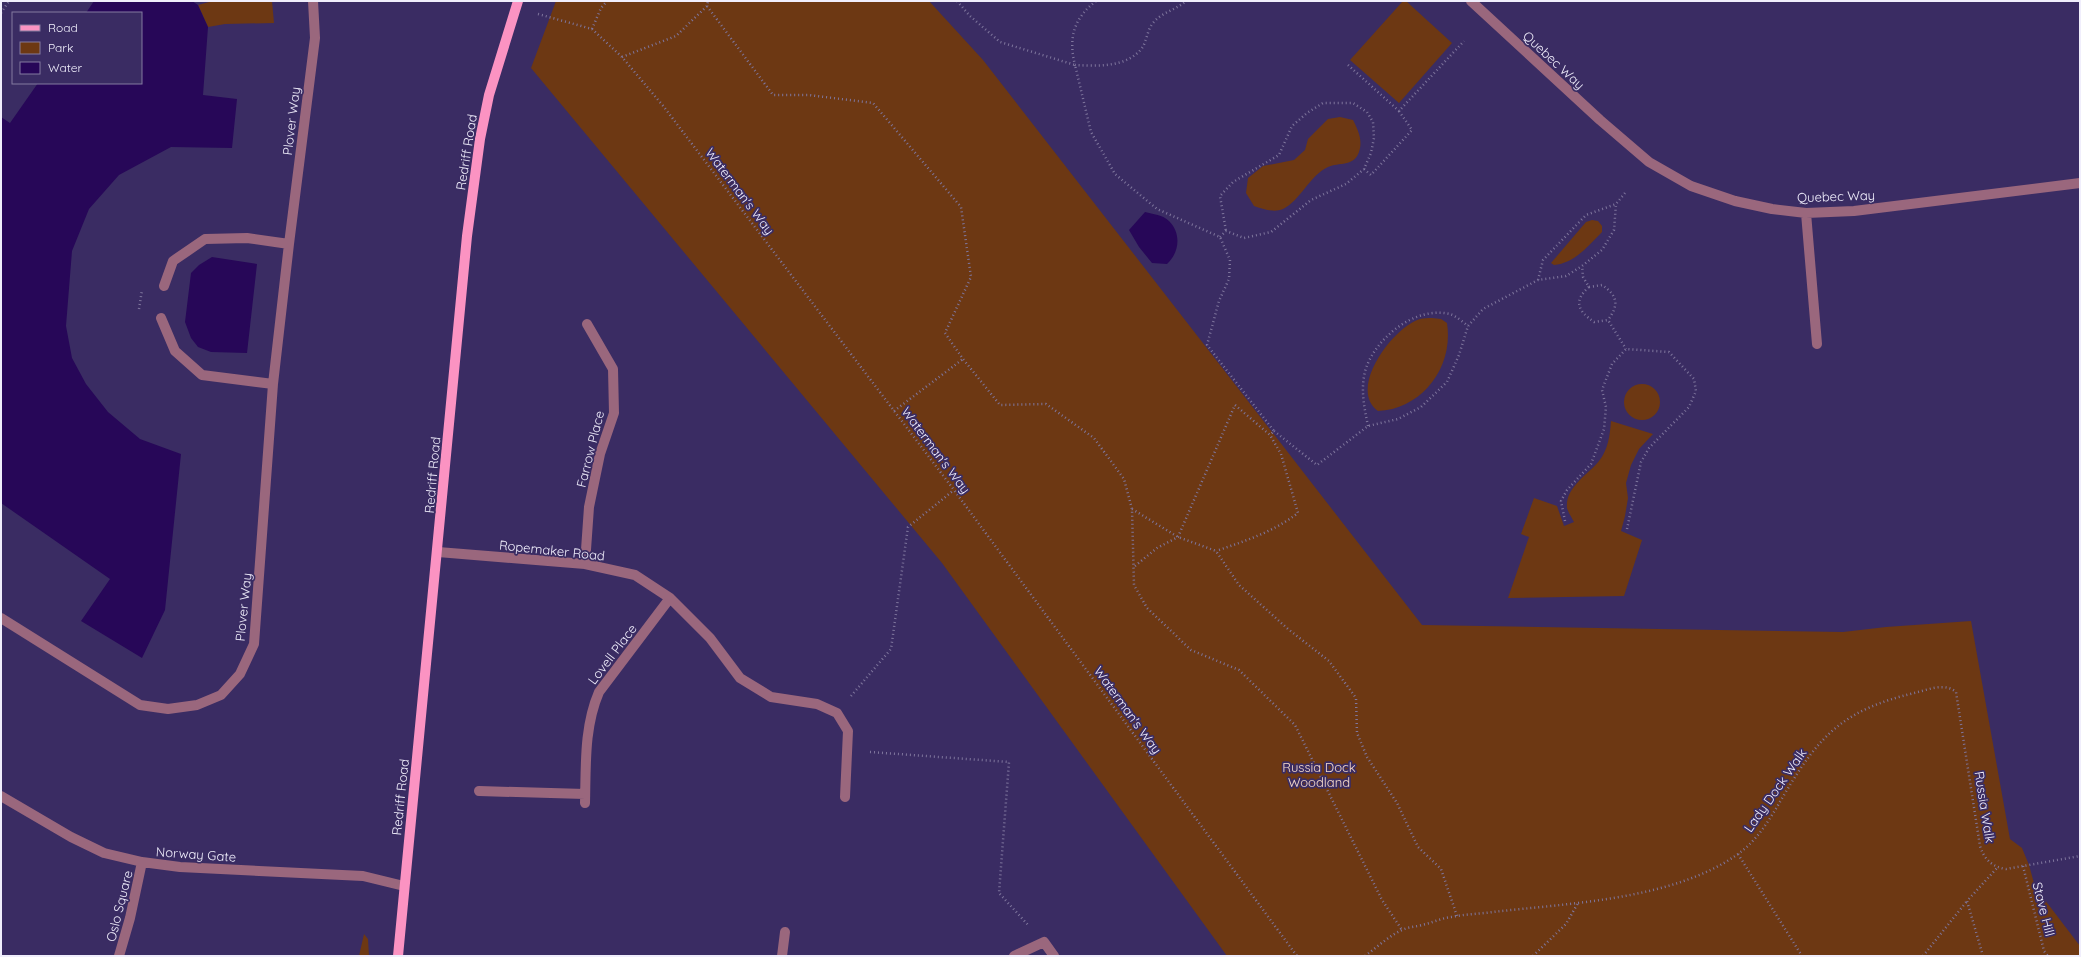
<svg xmlns="http://www.w3.org/2000/svg" width="2081" height="957" viewBox="0 0 2081 957" font-family="Quicksand,sans-serif">
  <rect width="100%" height="100%" fill="#3a2c63"/>
  <path fill="#6d3813" d="M213,1h59l2,22 -49,1 -17,3 -10,-22z
    M556,1h373l54,59 439,565 421,7 43,-5 85,-6 39,218 12,9 7,17 6,22 45,59v10h-853l-285,-393 -411,-495z
    M1403,1h3l46,42 -53,60 -49,-43z
    M1340,117l13,3c5,10 10,20 6,32 -5,15 -20,10 -31,15 -18,8 -28,34 -45,42 -9,4 -20,0 -29,-3l-8,-13 2,-15 15,-12 31,-6 11,-10 3,-11 20,-20z
    M1592,220l6,1 4,5v6c-15,15 -27,31 -48,33l-3,-2 35,-41z
    M1432,318l9,1 6,4c7,44 -25,86 -69,88 -31,-22 15,-84 42,-92 4,-1 8,-1 12,-1z
    M1624 402a18 18 0 1 1 36 0a18 18 0 1 1-36 0Z
    M1611,421l42,13 -14,15 -8,16 -5,18 2,15 -3,18 -4,15 21,9 -18,56 -116,2 21,-61 -8,-3 13,-36 23,8 7,20 10,-4c-2,-4 -6,-10 -7,-14 -2,-21 21,-33 32,-47 9,-11 11,-26 12,-40z
    M364,934l4,5 1,17h-10z"/>
  <path fill="#270758" d="M94,1h98l6,4 10,22 -5,68 34,4 -5,49 -61,-1 -52,28 -30,34 -17,42 -6,75 6,32 14,26 22,28 32,27 41,15 -16,156 -23,48 -61,-37 29,-42 -109,-76v-386l9,6 28,-40h103v-70h-55z
    M1145,212c8,2 18,3 24,9 13,13 10,32 -2,43l-15,-1 -13,-16 -10,-17z
    M212,257l45,7 -10,89 -36,-1 -13,-5 -7,-9 -6,-16 6,-49 8,-8z"/>
  <g fill="none" stroke-linecap="round" stroke-linejoin="round">
    <path stroke="#7f769d" stroke-width="2.5" stroke-dasharray="1 3" stroke-linecap="butt" d="M957,1l13,15 30,26 75,23 16,67 24,42 42,35 63,28 10,23 -1,19 -10,22 -12,44 67,86 -4,4
      M1096,1c-22,17 -28,37 -21,64 21,1 52,3 67,-17 5,-7 5,-18 11,-25 9,-11 23,-13 33,-22
      M707,6l66,89h36l64,8 88,104 10,70 -26,56 18,26 37,46 46,-1 48,34 30,41 8,30 2,76 13,23 44,42 48,20 56,55 87,175 20,30
      M1,13l8,-12
      M538,14l54,15 30,28 42,50 290,383 343,466
      M592,29l9,-21 6,-7
      M622,57l54,-21 31,-30 1,-5
      M1348,65l51,46 65,-70
      M1364,169l7,6 41,-45 -13,-19
      M1625,193l-9,11 -2,26 -12,20 -20,16 1,11 6,10c-16,14 -11,24 5,35l14,-2 18,29
      M1220,237l6,-6 18,7 27,-6 40,-32 35,-16 18,-15 7,-16 3,-15 -1,-16 -6,-10 -14,-9h-30l-16,10 -15,13 -13,29 -46,27 -13,14 6,35
      M1538,280l5,-20 43,-45 30,-11
      M1589,287l13,-2c16,11 17,20 6,35
      M139,309l3,-19
      M894,411l69,-52
      M1368,426c-4,-20 -8,-38 -2,-58 11,-31 49,-62 84,-54 6,2 13,8 18,12
      M1274,431l43,34 51,-39 30,-7 23,-12 26,-25 12,-27 9,-29 15,-17 55,-29 28,-4 16,-10
      M1132,509l46,28 38,14 23,34 49,44 41,32 27,37 1,35 10,24 30,46 21,44 23,22 16,47
      M1565,521l-4,-20 6,-11 24,-26 13,-35 2,-22 -4,-17 10,-26 14,-15 43,3 25,27 2,12 -7,16 -40,41 -8,14 -14,67
      M1135,566l22,-18 21,-11 57,-132 35,30 11,19 17,59c-25,19 -53,28 -82,38
      M851,696l40,-47 17,-122 46,-37
      M870,752l139,10 -10,131 30,33
      M1738,854l64,102
      M2023,866l21,85 4,5
      M1365,956c12,-9 24,-20 37,-26 6,-3 13,-3 20,-5 10,-2 19,-7 30,-8 13,-3 27,-3 41,-5 77,-9 180,-12 245,-58 21,-15 33,-37 46,-59 36,-61 60,-85 130,-102 14,-3 30,-11 42,-1l24,154c4,13 12,21 26,23l74,-13
      M1533,956l33,-32 12,-21
      M1923,956l44,-55
      M1983,956l-16,-55 30,-33"/>
    <path stroke="#9a677d" stroke-width="10" d="M1471,1l129,119 49,42 42,24 44,15 37,8 34,4 48,-2 226,-28
      M1806,213l11,131
      M164,286l9,-25 32,-22 42,-1 42,6
      M161,318l14,33 27,24 71,9
      M438,552l147,12 50,11 35,23 40,40 30,40 31,19 46,7 20,9 11,18 -3,66
      M585,564l4,-57 11,-53 14,-41 -1,-44 -26,-45
      M1,618l139,87 28,4 29,-4 24,-10 19,-21 14,-30 19,-260 16,-140 26,-206 -2,-37
      M479,791l106,3
      M1,796l70,41 33,16 38,9 38,5 183,9 41,10
      M585,803c1,-38 -1,-76 14,-111l71,-94
      M119,956l11,-38 12,-56
      M782,956l3,-24
      M1014,956l30,-14 10,14"/>
    <path stroke="#fb93c2" stroke-width="10" d="M398,956l69,-720 13,-97 9,-44 29,-94"/>
  </g>
  <g text-anchor="middle" stroke-width="3.5" stroke-linejoin="round" paint-order="stroke">
    <g font-size="13" fill="#f0eefc" stroke="#3a2c63">
      <text transform="translate(1554 60) rotate(43)" y="5">Quebec Way</text>
      <text transform="translate(291 121) rotate(-83)" y="5">Plover Way</text>
      <text transform="translate(466 152) rotate(-81)" y="5">Redriff Road</text>
      <text transform="translate(740 191) rotate(53)" y="5">Waterman's Way</text>
      <text transform="translate(1836 196) rotate(-2)" y="5">Quebec Way</text>
      <text transform="translate(590 449) rotate(-76)" y="5">Farrow Place</text>
      <text transform="translate(936 450) rotate(53)" y="5">Waterman's Way</text>
      <text transform="translate(432 475) rotate(-85)" y="5">Redriff Road</text>
      <text transform="translate(552 550) rotate(6)" y="5">Ropemaker Road</text>
      <text transform="translate(243 607) rotate(-84)" y="5">Plover Way</text>
      <text transform="translate(612 654) rotate(-53)" y="5">Lovell Place</text>
      <text transform="translate(1128 710) rotate(54)" y="5">Waterman's Way</text>
      <text transform="translate(1775 790) rotate(-55)" y="5">Lady Dock Walk</text>
      <text transform="translate(400 797) rotate(-84)" y="5">Redriff Road</text>
      <text transform="translate(1985 807) rotate(81)" y="5">Russia Walk</text>
      <text transform="translate(196 854) rotate(4)" y="5">Norway Gate</text>
      <text transform="translate(119 906) rotate(-76)" y="5">Oslo Square</text>
      <text transform="translate(2044 909) rotate(76)" y="5">Stave Hill</text>
    </g>
    <g font-size="13" fill="#f6dac9" stroke="#3a2c63">
      <text x="1319" y="772">Russia Dock<tspan x="1319" dy="15">Woodland</tspan></text>
    </g>
  </g>
  <rect width="2081" height="957" fill="none" stroke="#f0eefc" stroke-width="4"/>
  <rect x="12" y="12" width="130" height="72" fill="#3a2c63" stroke="#837aa0"/>
  <rect x="20" y="25" width="20" height="6" fill="#fb93c2" stroke="#837aa0"/>
  <text x="48" y="32" font-size="12" fill="#f0eefc">Road</text>
  <rect x="20" y="42" width="20" height="12" fill="#6d3813" stroke="#837aa0"/>
  <text x="48" y="52" font-size="12" fill="#f0eefc">Park</text>
  <rect x="20" y="62" width="20" height="12" fill="#270758" stroke="#837aa0"/>
  <text x="48" y="72" font-size="12" fill="#f0eefc">Water</text>
</svg>
